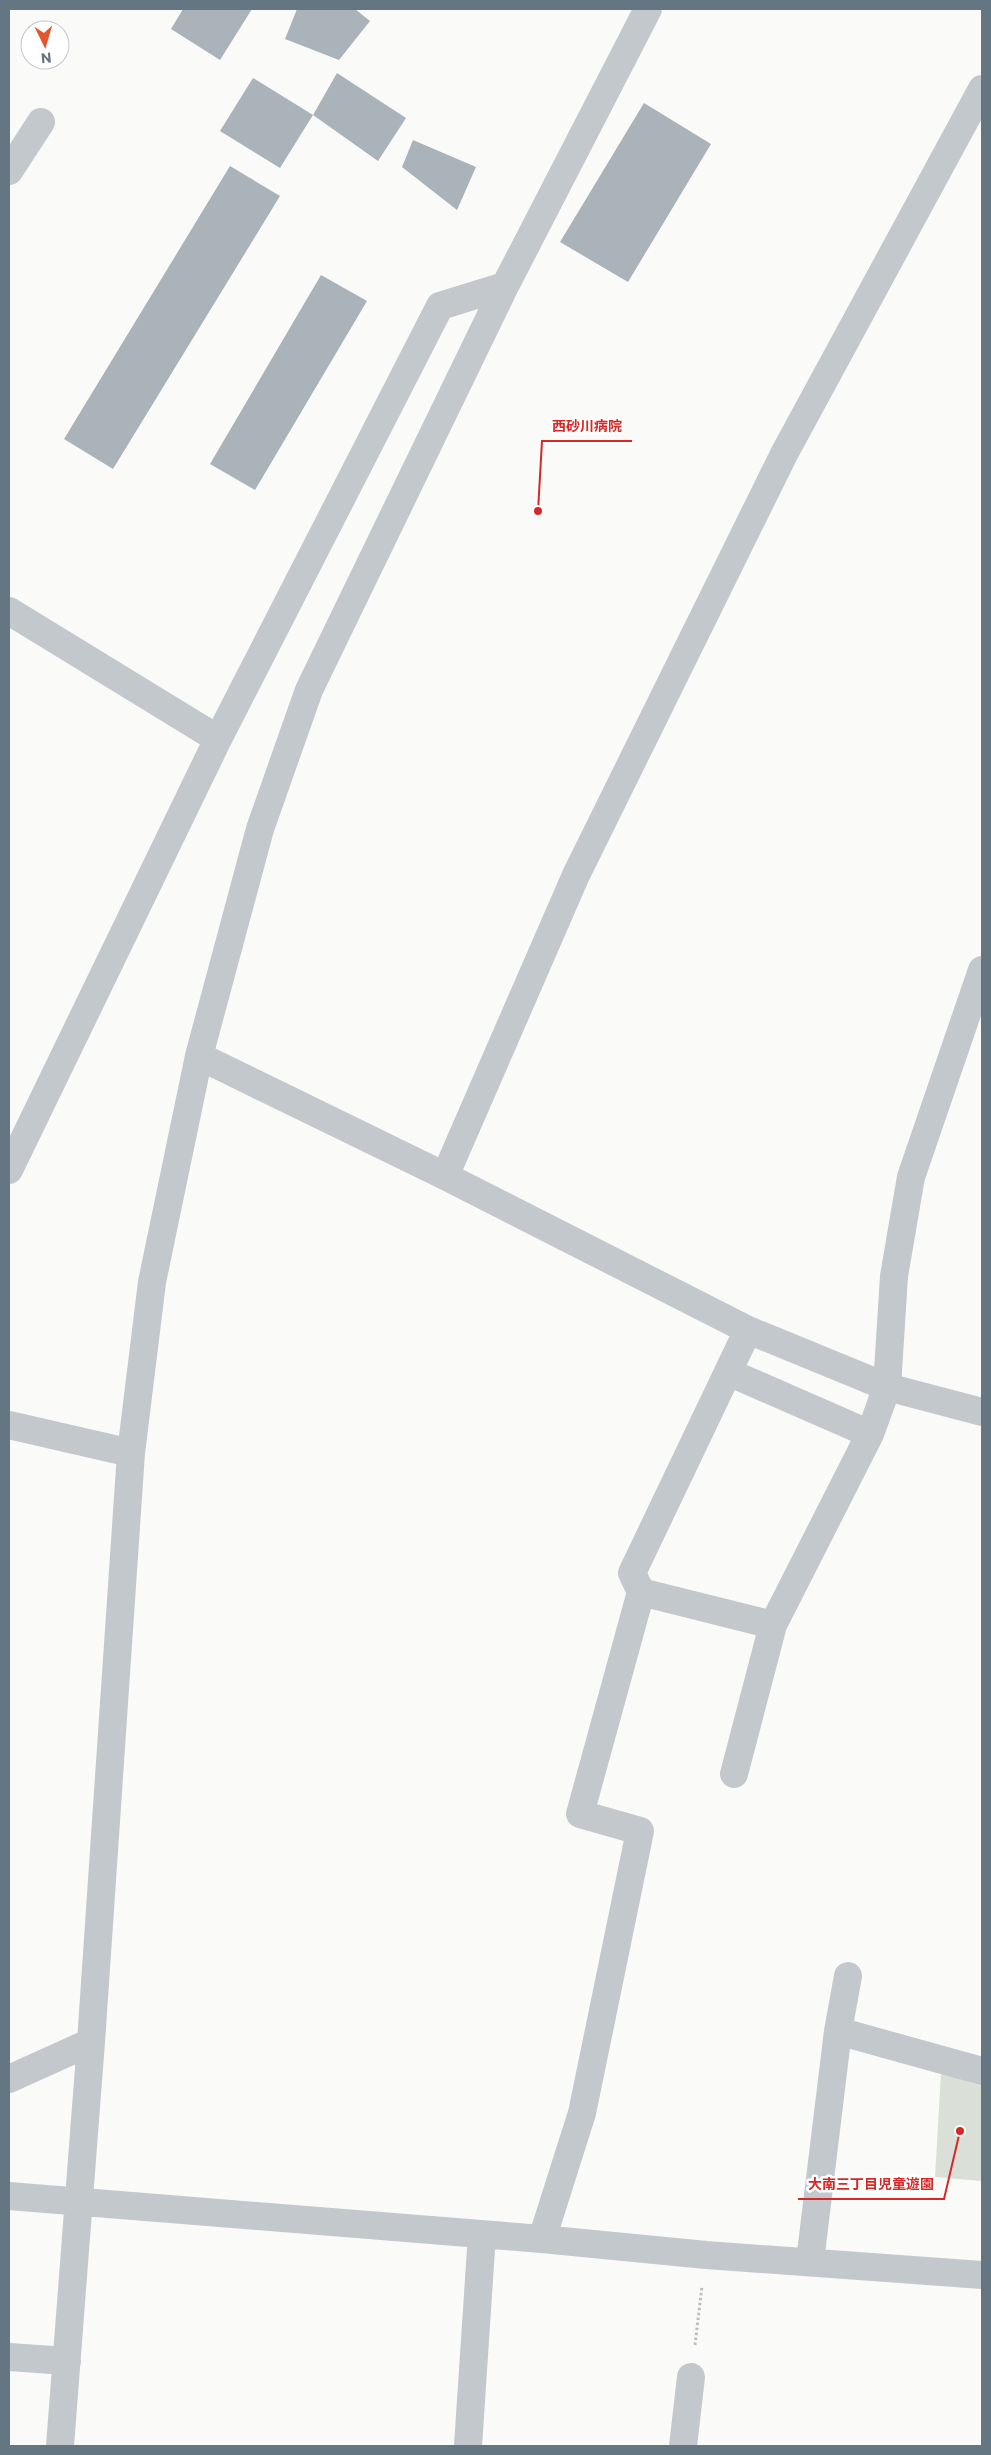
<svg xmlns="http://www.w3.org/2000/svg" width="991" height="2455" viewBox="0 0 991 2455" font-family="Commissioner,'Noto Sans JP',sans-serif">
  <rect width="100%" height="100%" fill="#fafaf8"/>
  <path fill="#dadfd7" d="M941,2073l41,13v95l-47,-4z"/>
  <path fill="#aab3b9" d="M183,9h69l-32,51 -49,-31z
    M297,9h58l15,12 -31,39 -54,-21z
    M337,73l69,45 -28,43 -65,-46z
    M253,78l60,37 -33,53 -60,-37z
    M644,103l67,41 -83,138 -68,-40z
    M413,140l63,27 -19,43 -55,-43z
    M230,166l50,30 -167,273 -49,-30z
    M321,275l46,26 -112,189 -45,-26z"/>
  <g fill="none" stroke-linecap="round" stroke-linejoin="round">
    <path stroke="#bbbfc2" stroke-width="3" stroke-dasharray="2.5 2.5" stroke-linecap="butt" d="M695,2345l7,-59"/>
    <path stroke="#c3c8cc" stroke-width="28" d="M9,171l32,-49
      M9,611l209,128
      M199,1056l246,120 303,154 139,57 95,25
      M9,1170l209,-431 222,-433 65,-20
      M445,1176l131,-301 208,-421 198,-365
      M728,1372l142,62
      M9,1425l122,28
      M641,1592l132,33
      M734,1774l39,-149 97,-191 17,-47 7,-111 17,-99 71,-207
      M838,2031l144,40
      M9,2079l82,-37
      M9,2196l533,43 164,16 276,20
      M542,2239l40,-126 58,-282 -60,-17 61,-222 -9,-19 116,-243
      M810,2261l28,-230 10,-55
      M9,2357l58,4
      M60,2446l31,-404 40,-589 21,-171 47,-226 61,-227 49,-139 196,-404 143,-277
      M468,2446l14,-212
      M683,2446l8,-69"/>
  </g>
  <path fill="none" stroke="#d62828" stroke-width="2" d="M538 511L542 441H632M960 2131L944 2199H798"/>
  <g fill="#d62828" stroke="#fff" stroke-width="2">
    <circle cx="538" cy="511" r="5"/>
    <circle cx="960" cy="2131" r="5"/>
  </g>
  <g font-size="14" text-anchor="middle" font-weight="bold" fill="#d62828" stroke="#fff" stroke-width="5" stroke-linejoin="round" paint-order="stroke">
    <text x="587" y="431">西砂川病院</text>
    <text x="871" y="2189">大南三丁目児童遊園</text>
  </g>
  <rect width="991" height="2455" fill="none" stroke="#657683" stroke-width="20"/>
  <g transform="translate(45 45) rotate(175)"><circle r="24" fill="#ffffff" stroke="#c1c8cd"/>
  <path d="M0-4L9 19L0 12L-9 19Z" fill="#e4572e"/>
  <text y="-8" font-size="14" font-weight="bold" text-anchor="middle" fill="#657683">N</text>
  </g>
</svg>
